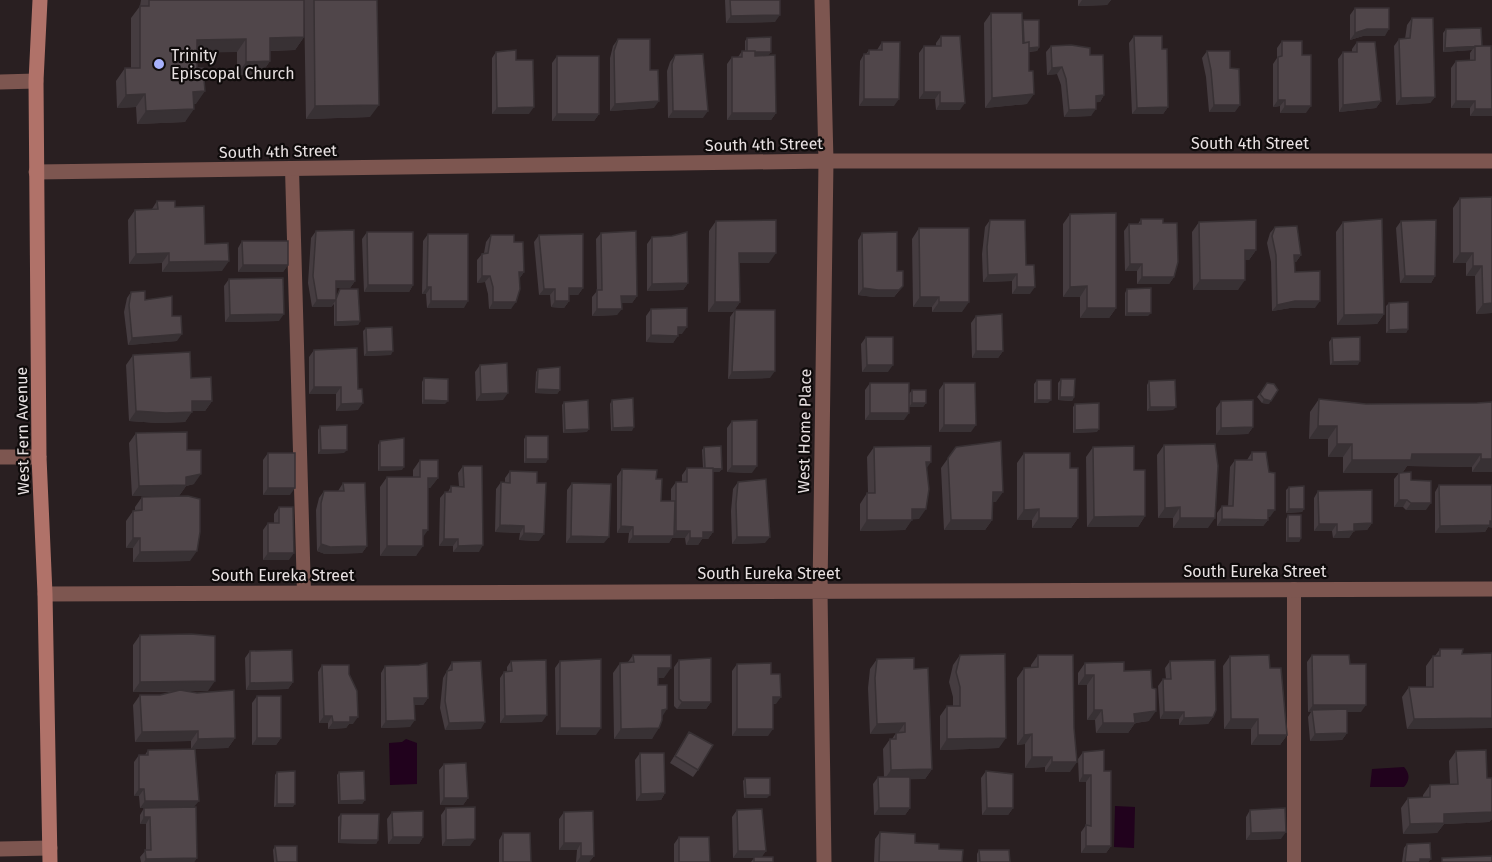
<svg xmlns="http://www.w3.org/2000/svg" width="1492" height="862" viewBox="0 0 1492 862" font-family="'Fira Sans',sans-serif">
  <rect width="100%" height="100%" fill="#291f21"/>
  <path fill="#21021d" d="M406,739l11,4v41l-27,1 -1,-42 13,-1z
    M1404,767c6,7 6,13 0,20h-34l2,-18z
    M1115,806l20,1 -1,41 -20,-1z"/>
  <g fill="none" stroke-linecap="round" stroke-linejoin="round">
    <path stroke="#7d5650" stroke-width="14" d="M292,169l12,424
      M1294,589v273"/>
    <path stroke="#7d5650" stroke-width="15" d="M822,0l4,161 -6,430 4,271
      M0,82l36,-1
      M36,172l790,-11h666
      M0,457h39
      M45,594l1447,-5
      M0,849l50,-1"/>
    <path stroke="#b07269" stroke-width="15" d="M40,0l-4,81 3,376 6,137 5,268"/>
  </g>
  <path fill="#453c40" d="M141,0h163v37l-9,13 -25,1v10l-9,13 -24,1v-23h-40l-1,52h-3l-8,18 -48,2 -1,-17 -19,1 -1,-27 9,-13h6v-50l9,-12z
    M304,0h73l-7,117 -64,2z
    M725,0h55l-5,22 -49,1z
    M1078,0h33l-4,5 -29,1z
    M1355,8l30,28h-22l-13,4v-25z
    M991,13l31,9 1,-2 16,27 -2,4 -8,1v19l-2,33 -42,4 -1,-85z
    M1412,18l23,79 -5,6 -34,2 -2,-59 5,-7h6l2,-14z
    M1446,29l46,21v66h-22v-8h-19v-40l5,-7 14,-1v-7l2,-3 -29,2v-19z
    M941,36l19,74h-24l-1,-11h-16v-46l5,-7h12v-3z
    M1134,36l28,13 6,58 -5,7h-31l-3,-71z
    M747,38l24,14 -3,3 8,58 -5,7h-44v-56l5,-7h6l4,-6h3v-10z
    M618,39l32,31 4,38 -44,3v-53l3,-12z
    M1282,41l20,14 4,58h-26v-7l-7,1v-43l4,-6v-10z
    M882,42l12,64h-35l1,-45 4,-7h2l3,-4h8z
    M1357,42l24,59 -5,7 -37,4 -1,-53 5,-7h9v-3z
    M1051,46l39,9 14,40 -4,7h-4l-5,14 -27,1 -3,-32 -4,-11 -10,1 -1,-23z
    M1207,51l23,17 5,44h-26l-3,-35 -4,-19z
    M496,52l20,8 13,54h-37v-56z
    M675,55l28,63h-35l-1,-47 3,-9z
    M557,56l42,58 -5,7h-42v-58z
    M1492,197v116l-16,1 -1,-38h-9v-13h-13v-55l7,-10z
    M157,201l18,6 30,37 17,27 -60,1v-9l-33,1 -1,-44 7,-10 17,-1z
    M1070,214l46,94 -7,10h-29v-21h-17v-73z
    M1141,219l22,4 11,54 -5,7h-32v-13h-12l-1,-40 5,-7h9z
    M990,220l36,45 4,29h-18v-13l-29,1 -1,-28 3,-27z
    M716,221l53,42h-30l1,39 -7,10h-25l1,-81z
    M1401,221l34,55 -4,7h-31l-4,-55z
    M1199,222l57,28 -7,10h-4l-7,30h-45l-1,-58z
    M1343,222l41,92 -7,10 -40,1 -1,-93z
    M1275,227l26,28 -5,7h-1v10l20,36h-25l-18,3 -1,-49 -4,-19 3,-10z
    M919,228l43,84h-30v-5h-19l-1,-68z
    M316,231l39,50 -5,7h-14v9l4,-8 20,32 -2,4 -24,1v-22l-3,3h-19l-4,-24 3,-45z
    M367,232l46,53 -4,7h-45l-2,-53z
    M601,233l36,63 -5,7h-10l-5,12 -25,1v-19l5,-6 -1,-52z
    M862,233l35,38 6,15 -9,11h-20l-16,-2v-55z
    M428,234l36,74h-37l-1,-14h-4l1,-53z
    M491,235l23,7 10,30 -5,7 -8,30h-22l-1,-15 -3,-12 -8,1v-23l5,-6 2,-1 2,-11z
    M539,235l44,53 -5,7h-9v6l-5,7 -13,-1 -1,-12h-11l-5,-53z
    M652,237l36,46 -5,7 -36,1v-47z
    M242,241l46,24 -5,7h-45v-24z
    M229,279l50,42 -54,1 -1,-36z
    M1127,289l21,27h-23v-23z
    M131,292l41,24 5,25 -49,4 -4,-33 3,-14z
    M1389,303l19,26 -2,4h-20v-27z
    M651,309l31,25h-4l-5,9 -27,-1v-26z
    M735,310l35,68 -42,1 2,-62z
    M976,316l27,35 -5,7h-26l-1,-35z
    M366,328l25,27 -27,1 -1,-25z
    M866,337l22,35h-26l-1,-28z
    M1332,338l26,27h-28l-1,-23z
    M314,350l44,60 -22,1v-17h-27v-37z
    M133,355l58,23 21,23 -7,10h-13l-7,11 -27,1 -29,-2 -3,-56z
    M480,365l23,35 -27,1 -1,-29z
    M538,369l22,21 -3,4 -22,-1 1,-21z
    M424,378l21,26h-23v-22z
    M1061,379l13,18 -2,4 -14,-1v-17z
    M1037,380l11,23h-14v-19z
    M1149,381l24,29 -26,1v-26z
    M870,383l34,37h-39v-30z
    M944,383l27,49h-32v-42z
    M1267,383l2,21 -7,-1 -5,-6z
    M912,390l14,13 -3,4h-14v-13z
    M1319,399l47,5 111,-1 15,69h-20v-5l-65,-1 -4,6 8,8 15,30h-20l-3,-3h-9v-28l5,-6h-56v-16h-15v-18h-19l1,-27z
    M612,400l20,31h-21l-1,-27z
    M1221,401l32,26 -5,7 -32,1v-27z
    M564,402l23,30 -24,1 -1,-28z
    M1075,404l22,28 -24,1v-26z
    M732,421l20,52 -25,-1v-44z
    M320,426l24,27 -26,1v-24z
    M136,433l51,17 7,34 -8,2 -7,10h-47l-3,-53z
    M526,436l20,27h-22v-24z
    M380,441l22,29 -24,1v-26z
    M1164,445l44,83h-35v-10h-15l-1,-63z
    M704,447l18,22 -3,3h-6v60l-5,7h-6l-4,6h-12l-1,-7h-13l-3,5h-41l1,-10h-12v-57l5,-7 34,10 5,22h10v-12l5,-7h6v-7l5,-7h16l-1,-18z
    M874,447l52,22 -7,50h-7l-7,11 -45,1v-27l7,-11h1l-1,-36z
    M956,447l40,55h-3l-1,18 -7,10h-41l-3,-62z
    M1093,447l41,23 11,46 -7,11h-51l-1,-70z
    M1252,452l18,65h-2v3l-5,6h-46v-13l5,-7h6l2,-39 5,-7h12z
    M268,453l22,42h-27v-35z
    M1024,453l46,15 8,50 -7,10h-39v-8h-15v-57z
    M420,460l18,18 -8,10h-2l-5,49 -7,19h-36v-69l7,-10h26v-7z
    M463,466l16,86h-26v-6h-14l1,-48 5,-6h3l3,-6h8l-1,-13z
    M510,471l27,12 2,58 -20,-1 1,-7 -25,-1 1,-43 5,-7h4v-4z
    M738,482l27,61 -33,1 -1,-33 2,-22z
    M343,483l24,63 -5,7 -37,1 -8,-3 -1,-41 3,-12 5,-7h14z
    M572,483l32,60h-38l1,-53z
    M1439,485l49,42 -3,5 -50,1v-41z
    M1289,487l15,22 -2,3 -16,1v-23z
    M1318,491l54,32 -5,7h-13l-5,8h-16l-1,-7h-18v-33z
    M142,497l48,64 -57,1v-14h-7v-27l7,-10h2v-4z
    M279,507l10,53h-26v-30l5,-7h6v-9z
    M1288,515l13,23 -2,4h-13v-23z
    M140,635l68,56h-21l48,47 -7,10 -37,1v-8l-56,1 -2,-37 7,-10h20l15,-3h-42v-47z
    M1440,649l22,5 30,-1v75l-85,1 -5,-32 7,-10h17v-21l7,-10h2z
    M250,651l43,31 -5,7 -42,1 -1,-32z
    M633,655l31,23h-6v7l4,32 -10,22h-38l-1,-66 7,-10 8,-1z
    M960,655l39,93 -59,2v-34l7,-10h6v-9l-4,-15 4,-17z
    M1038,655l32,117h-25v-5l-20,1v-24l-8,1v-67l7,-10 7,-1v-2z
    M1312,655l38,9 11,48h-14v21l-5,7 -32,1 -2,-24 3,-5h-3l-1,-50z
    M1230,656l40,12 17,67 -7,10h-29v-16h-27l-1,-63z
    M877,659l37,10 18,100 -7,10h-15v29l-5,7h-31l-1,-31 5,-7h6l-1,-28 7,-10h2l4,-6 -26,1 -2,-46 2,-19z
    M679,660l32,42 -5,7h-29l-3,-3v-39z
    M511,661l31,61 -42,1v-45l4,-6 3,-1v-4z
    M560,661l36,74h-40l-1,-67z
    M1170,661l43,56 -5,7 -29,1v-6h-19l-2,-33 5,-7h3l-1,-11z
    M452,662l29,67 -36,1 -5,-22 3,-30z
    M1085,663l39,8 25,50 -14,2 -7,10h-32l-1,-13h-8v-35h-9v-12z
    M737,664l34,10 5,30h-3l-5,32h-36v-65z
    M322,665l31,59h-4l-3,4 -18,1v-6h-9l-1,-51z
    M385,666l43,32 -5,7h-9l-4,22 -29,1v-55z
    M257,696l24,42 -5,7h-24v-42z
    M689,732l9,38 -5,7 -23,-14z
    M148,750l46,57 3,51 -3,4h-53l-1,-5 6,-7v-26h-6v-9l4,-7h-4l-1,-12h-5v-34l5,-7h6z
    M1456,751l31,27h5v41l-3,3 -45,2 -7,9 -34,1 -2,-26 7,-10 15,-1v-2l7,-10 20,-1 -1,-23z
    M1083,752l21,19 7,75 -5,7h-25v-21l5,-7v-43h-7l-1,-23z
    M640,753l25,40 -4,7 -25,1 -1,-41z
    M444,764l24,34 -5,7h-23l-1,-35z
    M986,771l27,37 -5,7h-26l-1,-37z
    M277,772l16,35h-19l1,-32z
    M339,772l26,28 -3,4h-24l-1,-29z
    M745,778l22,20h-23l-1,-17z
    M446,808l24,38h-28l-1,-31z
    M737,810l29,41 -5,6 12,5h-22l3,-4h-21l-1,-41z
    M1250,810l31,29 -35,1v-23z
    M392,812l31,25 -4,7h-31l-1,-25z
    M564,812l30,44 -5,6h-13l1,-12h-18v-31z
    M341,814l37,26 -2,4 -38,-1v-26z
    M880,832l59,17 23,13h-88l1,-23z
    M503,833l28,29h-32v-22z
    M679,837l31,25h-36v-18z
    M1407,844l24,15 -3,3h-26l2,-14z
    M275,846l22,16h-23l-1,-12z
    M979,850l31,12h-33v-8z"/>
  <path fill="#383134" d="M1082,0h29l-4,5 -29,1z
    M780,15l-5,7 -49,1 5,-7z
    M1367,29h22l-4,7h-22l-13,4 5,-7z
    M304,37l-9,13 -34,1 9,-13z
    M246,39l-9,13 -49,1 9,-13z
    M1039,47l-2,4 -15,1 2,-3z
    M1475,47l-3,3 -29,2 2,-4z
    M747,52h24l-3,3 -23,1z
    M270,61l-9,13 -24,1 9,-13z
    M1062,67l-5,7 -10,1 5,-7z
    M205,91l-9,13 -12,1 9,-13z
    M924,92h16l-5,7h-16z
    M145,94l-9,13 -19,1 9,-13z
    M1034,94l-7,10 -42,4 7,-10z
    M1104,95l-4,7 -9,1 5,-7z
    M1435,97l-5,6 -34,2 5,-7z
    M864,99h35l-5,7h-35z
    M1278,100h7l-5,6 -7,1z
    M659,101l-5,7 -44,3 5,-7z
    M1381,101l-5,7 -37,4 4,-7z
    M1456,101h19l-5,7h-19z
    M940,103h25l-5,7h-24z
    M379,105l-9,12 -64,2 9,-13z
    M1214,105h26l-5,7h-26z
    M1285,106h26l-5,7h-26z
    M534,107l-5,7h-37l5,-6z
    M1168,107l-5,7h-31l5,-6z
    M194,109l-9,13 -48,2 9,-13z
    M1096,109l-5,7 -27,1 5,-7z
    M1475,109h17v7h-22z
    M673,111h35l-5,7h-35z
    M732,113h44l-5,7h-44z
    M557,114h42l-5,7h-42z
    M1245,250h11l-7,10h-11z
    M169,253l-7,10 -33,1 7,-10z
    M739,253h37l-7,10h-37z
    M1460,253h13l-7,10h-13z
    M1294,255h7l-5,7h-7z
    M229,261l-7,10 -60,1 7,-10z
    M1130,264h12l-5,7h-12z
    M243,265h45l-5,7h-45z
    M1473,266h9l-7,10h-9z
    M519,272h5l-5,7z
    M1017,274l-5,7 -29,1 5,-7z
    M482,276h8l-5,6 -8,1z
    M1405,276h30l-4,7h-31z
    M1142,277h32l-5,7h-32z
    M1200,280h45l-7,10h-45z
    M336,281h19l-5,7h-19z
    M688,283l-5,7 -36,1 5,-7z
    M368,285h45l-4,7h-45z
    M1087,286l-7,11h-17l7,-10z
    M427,287h4l-5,7h-4z
    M1017,287h18l-5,7h-18z
    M569,288h14l-5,7h-14z
    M863,288l36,2 -5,7h-20l-16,-2z
    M544,289h11l-5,6h-11z
    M621,296h16l-5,7h-15z
    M920,297h19l-7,10h-19z
    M317,300h19l-5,7h-19z
    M431,301h37l-4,7h-37z
    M555,301h14l-5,7 -13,-1z
    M1295,301h25l-5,7h-25l-18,3 5,-6z
    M493,302h23l-5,7h-22z
    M715,302h25l-7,10h-25z
    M939,302h30l-7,10h-30z
    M1492,303v10l-16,1 7,-10z
    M1087,308h29l-7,10h-29z
    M597,309h25l-5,6 -25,1z
    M1127,313h24l-3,3h-23z
    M284,314l-5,7 -54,1 5,-7z
    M1384,314l-7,10 -40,1 7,-10z
    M360,321l-2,4 -24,1 2,-4z
    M678,327h9l-5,7h-9z
    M1408,329l-2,4h-20l3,-3z
    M182,334l-5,7 -49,4 4,-7z
    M651,335l27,1 -5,7 -27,-1z
    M393,351l-2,4 -27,1 3,-4z
    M976,351h27l-5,7h-26z
    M1360,361l-2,4h-28l3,-3z
    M867,365h26l-5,7h-26z
    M775,371l-5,7 -42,1 4,-7z
    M314,387h27l-5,7h-27z
    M537,389l23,1 -3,4 -22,-1z
    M508,393l-5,7 -27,1 5,-7z
    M1060,397h14l-2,4 -14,-1z
    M1264,399l7,2 -2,3 -7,-1z
    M424,400l24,1 -3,3h-23z
    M1037,400h14l-3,3h-14z
    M192,401h20l-7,10h-20z
    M363,403l-5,7 -22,1 5,-7z
    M912,403h14l-3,4h-14z
    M1150,407h26l-3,3 -26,1z
    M136,411l56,1 -7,10 -27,1 -29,-2z
    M870,413h39l-5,7h-39z
    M944,425h32l-5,7h-32z
    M1318,426h19l-9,13h-19z
    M634,427l-2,4h-21l2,-3z
    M1253,427l-5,7 -32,1 5,-7z
    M589,429l-2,3 -24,1 2,-3z
    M1099,429l-2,3 -24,1 2,-3z
    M1337,444h15l-9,13h-15z
    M321,450h26l-3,3 -26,1z
    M1412,454h69l-9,13 -65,-1 -5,7h-59l9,-13z
    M526,459h22l-2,4h-22z
    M1481,459h11v13h-20z
    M926,462h5l-7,10z
    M732,466h25l-5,7 -25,-1z
    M380,467h24l-2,3 -24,1z
    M705,469h17l-3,3h-16z
    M201,474l-7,10 -8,2 -7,10h-47l7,-10z
    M428,478h10l-8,10h-9z
    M268,488h27l-5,7h-27z
    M993,492h10l-7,10h-10z
    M1399,500h8l-4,7h-9z
    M1411,503h20l-5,7h-20z
    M1180,507l-7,11h-15l7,-10z
    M912,509h14l-7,10 -14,1z
    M1039,509l-7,11h-15l7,-10z
    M1289,509h15l-2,3 -16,1z
    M1268,510h7l-5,7h-7z
    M1145,516l-7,11h-51l7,-10z
    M1039,518h39l-7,10h-39z
    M1180,518h35l-7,10h-35z
    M1222,519l46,1 -5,6h-46z
    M867,520h45l-7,10 -45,1z
    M951,520h41l-7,10h-41z
    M1492,521v7l-4,-1 -3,5 -50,1 5,-7z
    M1372,523l-5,7 -18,1 5,-7z
    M1319,524h18l-5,7h-18z
    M500,525l24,1 -4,7 -25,-1z
    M621,526l12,1 -4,6h-12z
    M423,530h5l-7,10z
    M676,531h14l-5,7h-13l-3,5h-41l5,-7h40z
    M1354,531l-5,7h-16l4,-6z
    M703,532h10l-5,7h-6l-4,6h-12l4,-7z
    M524,533l20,1 -5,7 -20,-1z
    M571,536l38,1 -5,6h-38z
    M737,537h33l-5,6 -33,1z
    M133,538h7l-7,10h-7z
    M1288,538h13l-2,4h-13z
    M444,539h14l-5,7h-14z
    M321,544l46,2 -5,7 -37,1 -8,-3z
    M483,545l-4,7h-26l5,-6z
    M387,546h36l-7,10h-36z
    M197,551l-7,10 -57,1 7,-10z
    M268,553h26l-5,7h-26z
    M658,668h13l-7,10h-13z
    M1085,675h9l-7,10h-9z
    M215,681l-7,10 -75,1 7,-10z
    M293,682l-5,7 -42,1 4,-7z
    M773,697h8l-5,7 -8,-1z
    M414,698h14l-5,7h-14z
    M682,702h29l-5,7h-29z
    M1313,705h53l-5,7h-48l-1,-2 -1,2h-3z
    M667,709l-7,11 2,-10z
    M1094,710h8l-7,10h-8z
    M1156,711l-7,10 -14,2 -7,10h-32l7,-10 31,-9z
    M1164,712h20l-5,7h-19z
    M547,715l-5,7 -42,1 5,-7z
    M324,716h8l-4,7h-9z
    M350,717h8l-5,7h-4l-3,4 -18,1 5,-7z
    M1213,717l-5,7 -29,1 5,-7z
    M1492,718v10l-85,1 7,-10z
    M1231,719h27l-7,10h-27z
    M415,720l-5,7 -29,1 5,-7z
    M485,722l-4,7 -36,1 4,-7z
    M905,723l-7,10 -28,1 7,-10z
    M560,728h41l-5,7h-40z
    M659,728l-7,11h-38l7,-10z
    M737,729h36l-5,7h-36z
    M198,731l-7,10 -56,1 7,-10z
    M1347,733l-5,7 -32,1 5,-7z
    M1032,734l-7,10 -8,1 7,-10z
    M1258,735h29l-7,10h-29z
    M235,738l-7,10 -37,1 7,-10z
    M257,738h24l-5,7h-24z
    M1006,738l-7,10 -59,2 7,-11z
    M1032,757h20l-7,10 -20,1z
    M1052,762h25l-7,10h-25z
    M932,769l-7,10 -41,1 7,-10z
    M1083,775h8l-5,7h-7z
    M139,789h5l-5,7h-5z
    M665,793l-4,7 -25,1 5,-7z
    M746,795h24l-3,3h-23z
    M444,798h24l-5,7h-23z
    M365,800l-3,4h-24l2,-3z
    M145,801h54l-5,6 -54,1z
    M277,804h18l-2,3h-19z
    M879,808h31l-5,7h-31z
    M987,808h26l-5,7h-26z
    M1492,812v7l-3,3 -45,2 -7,9 -34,1 7,-10 34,-10z
    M144,817h6l-4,7h-6z
    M1286,832l-5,7 -35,1 5,-7z
    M393,837h30l-4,7h-31z
    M475,839l-5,7h-28l4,-6z
    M340,840h38l-2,4 -38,-1z
    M564,843h17l-4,7h-18z
    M1086,846h25l-5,7h-25z
    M738,851h28l-5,7h-28z
    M581,856h13l-5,6h-12z
    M197,858l-3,4h-50l2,-3z
    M1420,859h11l-3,3h-10z"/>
  <path fill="#50464a" stroke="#383134" stroke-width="1.5" d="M149,0h155v37l-34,1v23l-24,1v-23l-49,1v28h6l2,23 -12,1 1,17 -48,2 -1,-17 -19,1 -1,-27h15v-62h9z
    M314,0h63l2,105 -64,1z
    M730,0h50v15l-49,1z
    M1355,8h34v21h-22l-12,4z
    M991,13h31l1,30 6,-1v29h4l1,23 -42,4z
    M1412,18h21l2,79 -34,1 -2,-59 11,-1z
    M1023,20h16v27l-10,1v-6l-5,1z
    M1481,28l1,18 -37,2 1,-19z
    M941,36h19l5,67h-25v-11h-16v-46h17z
    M1134,36h28v13h5l1,58 -31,1z
    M771,37v15h-16v-1h-8v-13z
    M618,39h32v31h8l1,31 -44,3 -1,-53z
    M1282,41h20v14h9v51h-26v-6h-7v-43l4,-1z
    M882,42h18l-1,57h-35v-45h5v-4h13z
    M1357,42h18l6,59 -38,4v-53h14z
    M1071,45l19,3v7h13l1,40 -8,1v13l-27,1 -3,-31 -4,-12 -10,1 -1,-22z
    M1475,46h16l1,63h-17v-8h-19v-40l19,-1z
    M516,50v10h17l1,47 -37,1 -1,-56z
    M742,51h13v5l20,-1 1,58h-44v-56h10z
    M1207,51h23v17l9,1 1,36h-26l-3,-35z
    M703,54l5,57h-35l-1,-47 3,-9z
    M557,56h42v58h-42z
    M1492,197v106l-9,1 -1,-38h-9v-13h-13v-55z
    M157,201h18v6l29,-1 1,38 23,-1 1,18 -60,1v-9l-33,1 -1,-44 23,-1z
    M1116,213v95h-29v-22l-17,1v-73z
    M1141,219h22v4h14l1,39 -4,15h-32v-13h-12l-1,-40h12z
    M1382,219l2,95 -40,1 -1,-93z
    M776,220v33h-37l1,49h-25l1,-81z
    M990,220h35l1,45h8l1,22h-18v-13l-29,1 -1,-28z
    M1256,220v30h-11v30h-45l-1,-58z
    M1436,220l-1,56h-30l-4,-55z
    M1297,226l4,29h-7l1,17 25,-1v30h-25l-18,4 -1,-50 -4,-19 3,-9z
    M919,228h50v74h-30v-5h-19z
    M354,230l1,51h-19v19h-19l-4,-24 3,-45z
    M636,231l1,65h-16l1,13h-25v-19h5l-1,-57z
    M367,232h46v53h-45z
    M687,232l1,51 -36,1v-47l20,-1z
    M897,232v39h6v15l-4,4h-21l-15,-2 -1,-55z
    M428,234h40v67h-37v-14h-4z
    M583,234v54h-14v13h-14v-12h-11l-5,-54z
    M491,235h23v7h9l1,30h-5l1,17 -4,13h-23v-15l-3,-11h-8v-22l6,-1z
    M242,241h46v24h-45z
    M283,278l1,36 -54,1 -1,-36z
    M1151,288v25h-24v-24z
    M340,289h18l2,32 -24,1v-23z
    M145,291v9l27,-4v20h9l1,18 -50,4 -3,-33 2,-13z
    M1408,302v27l-19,1v-27z
    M687,308v19h-9v9l-27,-1v-26z
    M735,310h40v61l-43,1z
    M1002,314l1,37h-27v-35z
    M392,327l1,24 -26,1 -1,-24z
    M866,337h27v28h-26z
    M1360,337v24l-27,1 -1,-24z
    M357,348l1,41h4l1,14 -22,1v-17h-27v-37z
    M190,352l1,26 20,-1 1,24h-20v11l-26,1 -30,-2 -3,-56z
    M507,363l1,30 -27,1 -1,-29z
    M560,367v23l-23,-1 1,-20z
    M424,378l24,1v22l-24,-1z
    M1061,379h14l-1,18h-14z
    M1037,380h14v20h-14z
    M1175,380l1,27h-26l-1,-26z
    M870,383h39v30h-39z
    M944,383h31l1,42h-32z
    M1267,383l7,1 4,6 -7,11 -7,-2 -4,-5z
    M912,390h14v13h-14z
    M633,398l1,29 -21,1 -1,-28z
    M1319,399l47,5 111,-1 15,-1v57h-11v-5h-69l-1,6h-59v-16h-15v-18h-19z
    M588,400l1,29 -24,1 -1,-28z
    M1253,400v27l-32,1v-27z
    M1099,403v26l-24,1v-26z
    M757,420v46h-25v-45z
    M347,425v25h-26l-1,-24z
    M187,432v18h14v24l-15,3v8l-47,1 -3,-53z
    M526,436h22v23h-22z
    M404,438v29h-24v-26z
    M1001,441l2,51h-10l-1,28h-41l-3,-62 8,-11z
    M1215,444l3,22 -3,52h-35v-11l-15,1 -1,-63z
    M721,446l1,23 -17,-1 -1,-21z
    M931,446v16h-5l3,27 -3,20h-14v11h-45v-27h8l-1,-46z
    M1134,446v24h11v46l-51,1 -1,-70z
    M1252,452h14l3,20 6,1v37h-7v10l-46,-1v-13h11l2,-46h17z
    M268,453h27v35h-27z
    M1024,453h46v15h8v50h-39v-9l-15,1z
    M420,460h18v18h-10v52h-5v16h-36v-69h33z
    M463,466h19l1,79 -25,1v-7h-14l1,-47h6v-6l13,1z
    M687,468h26v64h-10v6h-13v-7h-14v-49h11z
    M622,469l35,1 -1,9h6l-1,22h14l-1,35h-41v-9l-12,-1z
    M510,471l27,1v11h9l-2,51 -20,-1v-7l-24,-1 1,-43 9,1z
    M1411,472v8l20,1v22h-20l-4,-3h-8v-27z
    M766,479l4,58h-33l-1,-33 2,-22z
    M343,483h22l2,63 -37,1 -9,-3v-41l3,-12h20z
    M572,483l39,1 -2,53 -38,-1z
    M1439,485h53v36h-2v4l-50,1z
    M1304,486v23h-15v-22z
    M1372,490v33l-18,1v7l-17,1v-8h-18l-1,-33z
    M188,496l12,3v33l-3,19 -57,1v-14h-7v-27l9,-1v-13z
    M279,507h14l1,46h-26v-30h11z
    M1288,515h13v23h-13z
    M191,634l24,2v45l-75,1v-47z
    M1440,649h23l-1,5 30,-1v65l-78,1 -5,-32h24v-31h7z
    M292,650l1,32 -43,1v-32z
    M1005,654l1,84 -59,1v-33h13v-19l-4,-15 4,-17z
    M633,655h38v13h-13v17h9v24l-5,1v10l-3,8 -38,1 -1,-66 14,-1z
    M1038,655h35l1,73 3,34h-25v-5h-20v-23l-8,1v-67l14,-1z
    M1269,655l1,13h11l6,67h-29v-16h-27l-1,-63z
    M1312,655h37l1,9h16v41h-53z
    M711,658v44h-29l-3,-3v-39z
    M914,658v11l14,-1 4,101 -41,1 -1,-31h6v-6l9,-1v-9l-28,1 -2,-46 2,-19z
    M601,659v69h-41v-67z
    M546,660l1,55 -42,1 -1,-44 8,-1 -1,-10z
    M1215,660l1,50 -3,7 -29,1v-6h-20l-1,-33h8l-1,-18z
    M481,661l4,61 -36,1 -4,-22 2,-30 5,-1v-8z
    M1124,662v9l27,-1 1,18 4,1v22l-22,3 1,9h-32l-1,-13h-8v-35h-9v-12z
    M427,663l1,35h-14l1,22 -29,1 -1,-55 34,-1z
    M771,663v11h9l1,23h-8v32h-36v-65z
    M322,665h27v9l8,17 1,26h-8v5h-17l-1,-6h-8z
    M180,690l17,3 37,-3 1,48 -37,1v-8l-56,1 -2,-37h20z
    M257,696h24v42h-24z
    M1347,709v24l-32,1 -3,-24z
    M689,732l24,13 -15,25 -23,-14z
    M195,749l4,52h-54l-1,-12h-5v-34h9v-5z
    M1104,750v21h7v75h-25v-21l5,1v-51h-8v-23z
    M1486,750l1,28h5v34l-48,2v9l-34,1 -2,-26 22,-1v-12l28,-1 -2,-33z
    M640,753h24l1,40 -24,1z
    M466,763l2,35h-24v-34z
    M295,771v33h-18v-32z
    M364,771l1,29 -25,1 -1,-29z
    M986,771l27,3v34h-26z
    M878,777h32v31h-31z
    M745,778h25v17h-24z
    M196,807l1,51 -51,1 -1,-9h6l-1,-33h-6v-9z
    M475,807v32l-29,1v-32z
    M1285,808l1,24 -35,1 -1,-23z
    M762,809l4,42h-28l-1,-41z
    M423,811v26h-30l-1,-25z
    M593,811l1,45h-13v-13h-17v-31z
    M341,814h38l-1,26h-38z
    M880,832l35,2v9l24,1v5l24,1 -1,12h-83z
    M503,833h27l1,29h-28z
    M679,837h30l1,25h-31z
    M1430,843l1,16h-11v3h-15l2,-18z
    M275,846h22v16h-20z
    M979,850h30l1,12h-30z
    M1492,856v6h-50v-4z
    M754,857h19v5h-19z"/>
  <circle fill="#a7b1fc" stroke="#0f0b0b" stroke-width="2" cx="159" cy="64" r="6"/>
  <g text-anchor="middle" stroke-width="4.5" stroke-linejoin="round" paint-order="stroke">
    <g font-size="16" fill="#e8e1e2" stroke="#0f0b0b" text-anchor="start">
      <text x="171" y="61">Trinity<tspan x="171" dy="18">Episcopal Church</tspan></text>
    </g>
    <g font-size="16" fill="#e8e1e2" stroke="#0f0b0b">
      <text x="1250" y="149">South 4th Street</text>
      <text transform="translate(764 144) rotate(-1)" y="6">South 4th Street</text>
      <text transform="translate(278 151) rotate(-1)" y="6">South 4th Street</text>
      <text transform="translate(22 431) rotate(-91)" y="6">West Fern Avenue</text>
      <text transform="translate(804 431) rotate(-89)" y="6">West Home Place</text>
      <text x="1255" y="577">South Eureka Street</text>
      <text x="769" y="579">South Eureka Street</text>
      <text x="283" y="581">South Eureka Street</text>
    </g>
  </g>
</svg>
